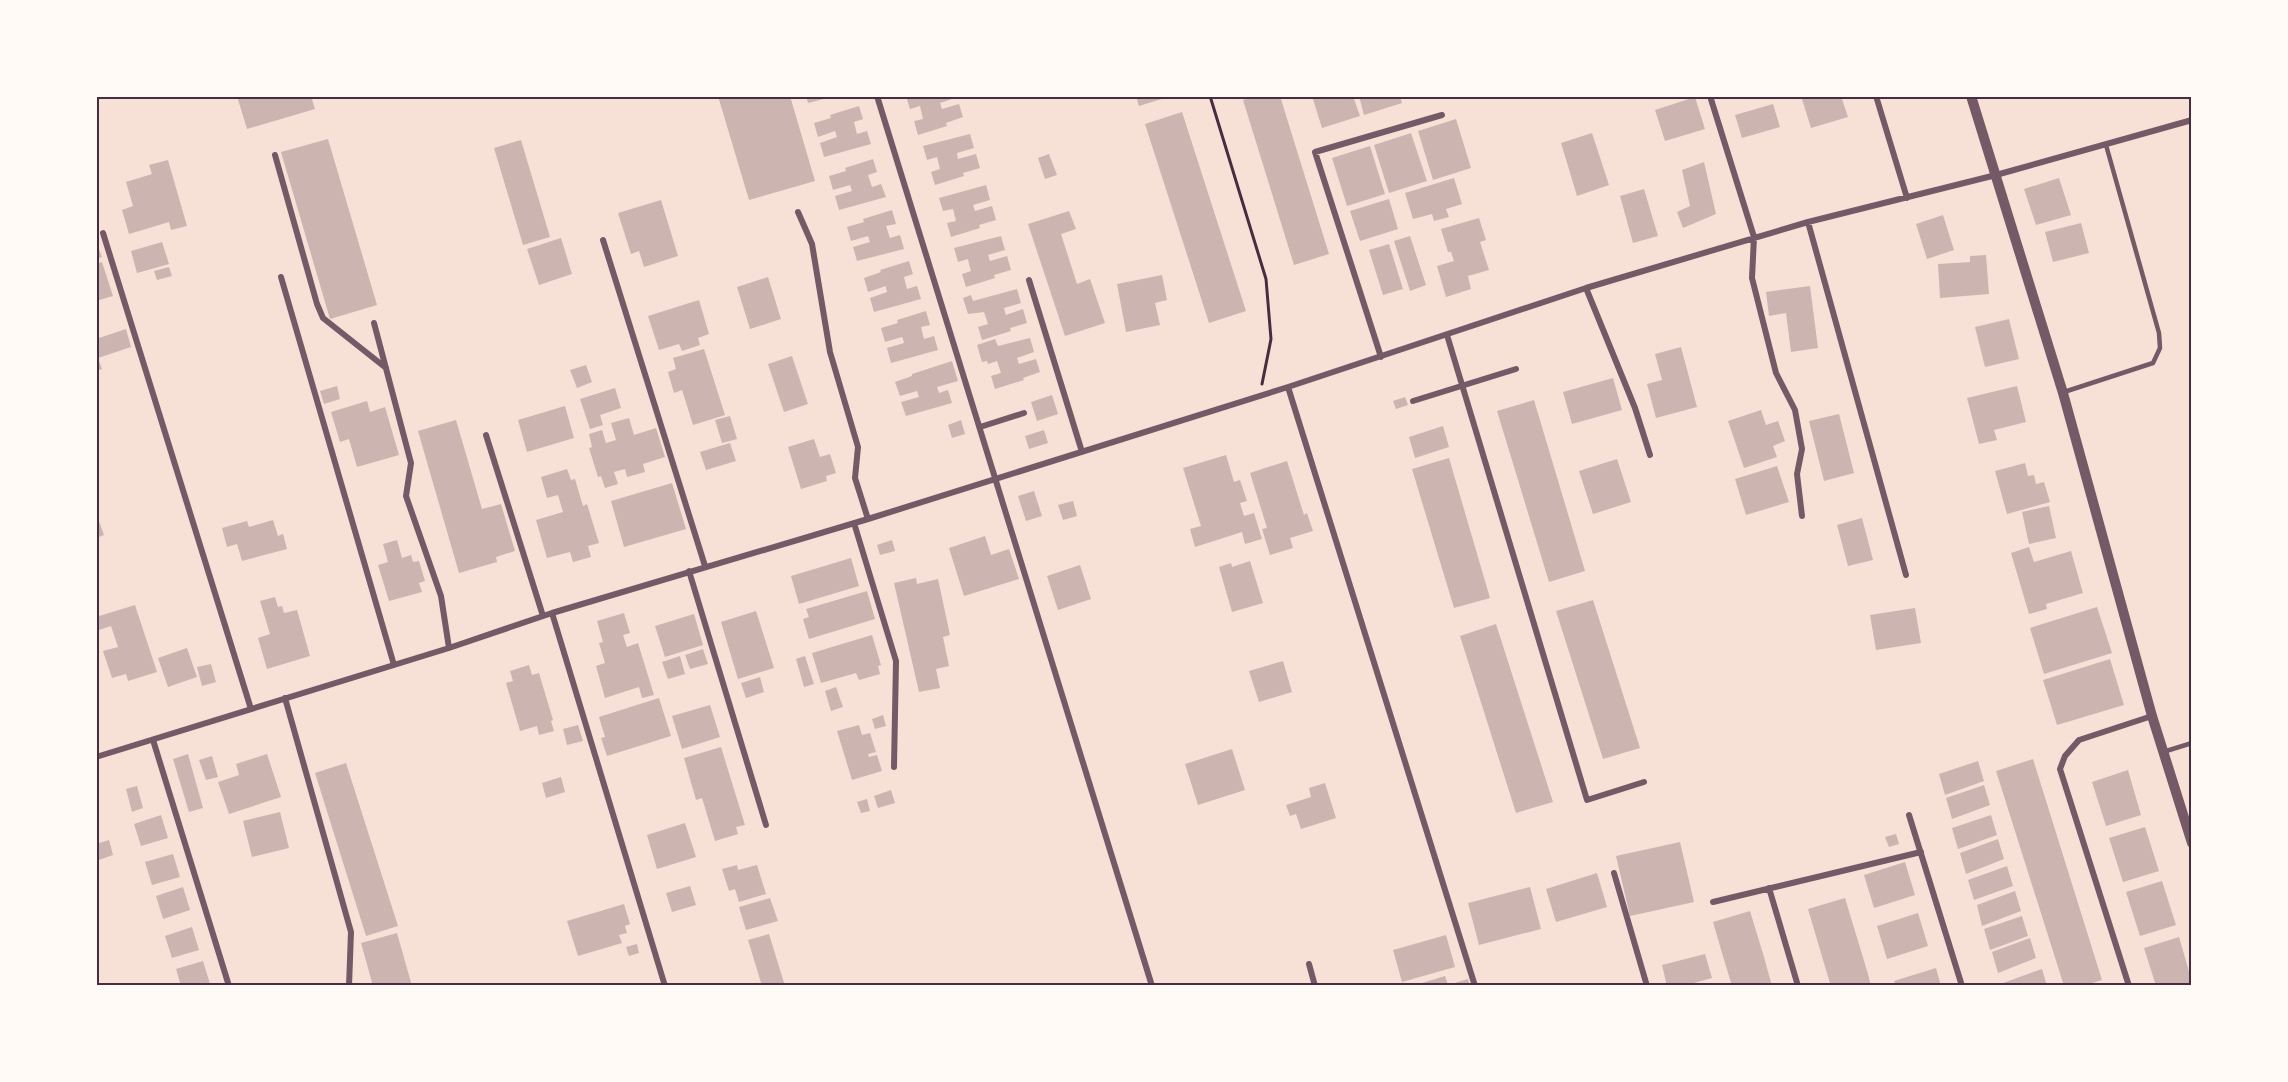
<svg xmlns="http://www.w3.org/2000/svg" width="2288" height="1082" viewBox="0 0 2288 1082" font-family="Arial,sans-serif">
  <rect width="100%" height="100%" fill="#f7e1d7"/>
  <path fill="#ccb4b1" d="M237,96h74l4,13 -68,20z
    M718,96h72l25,85 -66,19z
    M806,96h29l-27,7z
    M906,96h55l-21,7 2,6 17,-5 4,13 -17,6 1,3 -29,9 -4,-14 9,-2 -3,-13 -10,3z
    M1136,96h32v1l-29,9z
    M1258,96h22l49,158 -35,11 -51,-165z
    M1312,96h41l7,20 -38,12z
    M1359,96h41l2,7 -38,12z
    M1801,96h40l7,21 -37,11z
    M1695,97l10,32 -40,12 -10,-31z
    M1773,104l7,23 -38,11 -7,-23z
    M859,106l4,13 -9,3 3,12 10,-3 4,13 -47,13 -4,-14 17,-6 -2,-6 -17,6 -4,-14 17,-5 -1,-3z
    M1182,112l64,199 -37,12 -64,-199z
    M1456,119l15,49 -38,12 -15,-49z
    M1411,133l16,48 -38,12 -15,-48z
    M1592,133l17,52 -32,11 -16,-53z
    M970,134l4,14 -17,5 1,6 18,-5 4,14 -17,5 1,3 -29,9 -4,-13 9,-3 -3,-12 -10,3 -4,-14z
    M328,139l49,166 -47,14 -49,-167z
    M521,140l29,97 -27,8 -29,-97z
    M1370,146l15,48 -38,12 -15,-48z
    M1049,154l8,21 -12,4 -7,-21z
    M873,159l4,13 -9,3 4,12 9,-3 5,13 -47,13 -4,-14 17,-5 -2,-6 -17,5 -4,-14 17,-5 -1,-3z
    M168,160l19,66 -16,4 -2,-8 -40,12 -7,-24 11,-4 -7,-24 26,-8 -3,-9z
    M1704,162l12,52 -33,14 -6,-16 13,-6 -8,-36z
    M1454,178l8,26 -16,5 3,8 -15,4 -2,-7 -19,5 -8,-26z
    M2059,178l12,37 -35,10 -12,-36z
    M986,185l4,15 -17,5 2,6 17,-5 4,14 -17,5 1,3 -29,9 -4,-14 9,-2 -3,-12 -10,2 -4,-13z
    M1644,189l14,47 -25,7 -13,-47z
    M1389,199l9,30 -38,12 -10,-30z
    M661,200l17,56 -34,11 -5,-16 -8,3 -13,-41z
    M892,210l4,14 -10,2 4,12 10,-3 4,14 -47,12 -4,-14 17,-5 -2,-6 -17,5 -4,-14 17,-5 -1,-3z
    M1069,211l7,18 -15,5 16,50 13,-5 15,44 -40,13 -37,-112z
    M1943,215l11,35 -27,9 -11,-35z
    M1479,218l7,22 -6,2 9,28 -21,6 3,13 -25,8 -9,-31 17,-5 -3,-9h-3l-7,-23z
    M2081,223l8,30 -36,9 -8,-30z
    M1001,236l4,14 -17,5 2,6 17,-5 4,14 -17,5 1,3 -29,9 -4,-13 9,-3 -2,-7 -1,-5 -10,3 -4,-14z
    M1410,236l16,49 -16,6 -16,-50z
    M561,238l11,36 -33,11 -12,-36z
    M96,241l6,16 -6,2z
    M162,242l7,22 -32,9 -6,-22z
    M1389,244l14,45 -20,6 -14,-45z
    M1986,255l3,39 -49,4 -2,-34 32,-2v-6z
    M909,261l4,13 -9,3 3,12 10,-3 4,13 -47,13 -4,-14 17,-6 -1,-4v-2l-18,6 -4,-14 17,-6 -1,-2z
    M102,262l11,34 -17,5v-37z
    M169,267l3,9 -15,4 -3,-9z
    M1162,275l5,25 -12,3 5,22 -34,7 -9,-48z
    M768,277l13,42 -31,10 -13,-42z
    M1810,286l8,62 -27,4 -5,-39 -17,3 -3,-24z
    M1017,289l4,14 -17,5 1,4 1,3 17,-6 4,14 -17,5 1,3 -29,9 -4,-13 10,-3 -4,-12 -16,2 -5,-16 8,-3 2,6z
    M699,300l10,34 -11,4 2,7 -18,6 -3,-7 -20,6 -11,-34z
    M926,311l4,14 -9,2 3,12 10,-3 4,14 -47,13 -4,-15 17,-5 -1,-4 -1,-2 -17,5 -4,-14 17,-5 -1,-3z
    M2009,319l10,40 -34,8 -10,-40z
    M126,329l5,18 -33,11 4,11 -6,2v-32z
    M1030,338l4,14 -17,6 2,6 17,-5 4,13 -17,6 1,2 -29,9 -4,-13 10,-3 -4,-12 -9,3 -1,-3 -5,1 -5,-17 18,-6 3,7z
    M1681,347l16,60 -41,11 -9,-34 15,-4 -7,-26z
    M704,349l21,66 -32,10 -11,-35 -8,3 -6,-21 8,-3 -3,-11z
    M792,356l16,48 -24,8 -16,-48z
    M952,361l6,20 -21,6 2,6 9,-3 4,13 -46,13 -5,-14 18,-5 -2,-6 -17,5 -5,-14 17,-6v-2z
    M586,365l6,17 -15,6 -7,-18z
    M1613,378l9,32 -50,14 -9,-32z
    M337,386l3,13 -16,5 -4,-13z
    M2017,386l9,36 -32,8 3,10 -18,4 -12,-46z
    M615,388l6,20 -21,7 3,10 -13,4 -10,-30z
    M1052,395l6,19 -21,7 -6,-19z
    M1405,397l3,8 -12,4 -3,-8z
    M1534,400l51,171 -36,11 -52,-171z
    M367,401l3,11 15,-5 14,48 -42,12 -8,-28 -9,3 -9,-30z
    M565,406l9,32 -47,14 -9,-32z
    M1761,410l5,15 12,-4 7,20 -12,5 4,11 -33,11 -16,-47z
    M1839,414l15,59 -30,8 -15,-60z
    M730,416l7,23 -15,4 -7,-23z
    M629,418l5,17 22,-7 9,29 -22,7 2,8 -18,5 -2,-8 -11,3 4,12 -13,4 -4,-12 -3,1 -9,-29 3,-1 -3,-13 13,-4 4,13 10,-3 -5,-17z
    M456,420l26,89 19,-5 14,47 -19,6 1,5 -38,11 -41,-142z
    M961,420l4,14 -13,4 -4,-13z
    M1443,426l6,21 -34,11 -6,-21z
    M1044,430l4,13 -19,6 -4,-13z
    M814,439l6,18 10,-3 6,19 -10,3 1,5 -26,8 -13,-42z
    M730,443l6,18 -30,9 -6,-18z
    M1226,455l8,27 6,-2 7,21 -7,2 4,13 10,-3 8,26 -17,5 -3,-12 -47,15 -5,-18 11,-3 -18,-58z
    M1449,458l41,140 -36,10 -42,-139z
    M1617,459l14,43 -38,12 -14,-43z
    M1287,461l17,54 3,-2 6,18 -23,7 3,10 -23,7 -8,-26 5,-1 -17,-55z
    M2025,463l3,13 6,-1 2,9 8,-2 6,20 -43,12 -12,-43z
    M1777,466l12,36 -43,13 -11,-36z
    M567,469l4,11 4,-1 8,27 4,-2 12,39 -11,3 3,11 -18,5 -3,-10 -23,6 -11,-38 27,-8 -5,-17 -11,3 -6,-21z
    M672,483l14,46 -62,18 -13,-46z
    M1034,491l8,25 -16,5 -8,-25z
    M1073,501l4,15 -14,4 -5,-15z
    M2049,506l7,32 -27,6 -7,-32z
    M96,513l8,22 -8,3z
    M1862,518l11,42 -25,6 -11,-41z
    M273,520l5,16 5,-2 4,15 -45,12 -5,-17 -10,3 -5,-19 25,-7 2,6z
    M985,536l6,19 18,-6 10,30 -55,17 -15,-48z
    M397,540l5,18 9,-3 2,7 6,-1 6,20 -6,2 3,9 -33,9 -11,-36 10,-3 -5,-18z
    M892,540l3,11 -15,4 -3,-10z
    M2029,547l5,15 37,-11 12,42 -37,11 1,5 -18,5 -18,-61z
    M851,558l8,28 -60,18 -8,-28z
    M1250,561l13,42 -31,9 -13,-45 12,-4 1,4z
    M1080,565l11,34 -33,11 -11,-34z
    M916,578l1,6 21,-5 12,56 -7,2 6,29 -13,3 4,19 -21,4 -25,-109z
    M867,591l8,28 -66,20 -6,-20 6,-2 -3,-8z
    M275,597l3,10 4,-1 2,7 13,-3 13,46 -43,13 -9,-31 12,-4 -10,-33z
    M1593,600l47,148 -37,11 -47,-148z
    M135,605l22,67 -29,9 -2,-7 -14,4 -9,-27 15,-4 -7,-21 -15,5v-14z
    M2097,607l15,46 -68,21 -14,-46z
    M1915,608l6,35 -45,7 -6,-35z
    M756,611l18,57 -36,11 -17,-57z
    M624,613l6,20 -7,2 4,12 11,-4 16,52 -12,3 -3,-11 -34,11 -9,-32 9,-3 -6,-20 4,-1 -6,-21z
    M694,614l9,31 -38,12 -10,-31z
    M1496,624l57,178 -37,11 -56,-177z
    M872,635l9,30 -3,1 2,8 -21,6 -3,-7 -35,10 -9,-30z
    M187,648l10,29 -29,10 -10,-29z
    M703,649l5,15 -18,5 -5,-14z
    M680,656l5,18 -17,5 -6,-17z
    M805,656l9,28 -10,3 -8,-28z
    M2110,659l14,46 -67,20 -14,-45z
    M1283,661l9,31 -33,10 -10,-31z
    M211,664l5,18 -14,4 -5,-19z
    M529,665l3,10 7,-2 14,47 -2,1 3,10 -15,4 -2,-9 -17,5 -14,-48 7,-2 -3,-10z
    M760,677l4,15 -18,6 -5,-15z
    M836,687l7,20 -12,4 -6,-20z
    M659,698l12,38 -64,20 -6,-18 4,-1 -6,-20z
    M710,705l10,32 -38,12 -10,-33z
    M883,715l3,11 -11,3 -3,-10z
    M578,725l5,16 -16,4 -4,-16z
    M859,725l3,10 8,-2 6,19 -8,2 1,3 8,-2 5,16 -30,9 -15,-49z
    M721,747l24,78 -9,2 2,7 -23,7 -13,-43 -6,2 -12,-42z
    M1232,749l13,41 -47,15 -13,-41z
    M188,754l15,54 -14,4 -16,-53z
    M267,754l14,43 -52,17 -11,-32 21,-7 -3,-11z
    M212,756l6,21 -12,3 -7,-20z
    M2033,759l69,221 -20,6h-18l-68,-215z
    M1978,761l6,20 -39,14 -6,-21z
    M346,763l52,163 -32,10 -51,-163z
    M2128,770l13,45 -35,11 -14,-44z
    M561,777l4,15 -19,6 -4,-15z
    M1325,783l11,35 -35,11 -5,-15 -6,2 -4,-11 25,-8 -2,-9z
    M1984,785l6,20 -38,14 -6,-21z
    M137,786l6,22 -11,4 -6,-23z
    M891,790l4,13 -17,5 -4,-12z
    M867,799l3,12 -9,2 -4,-11z
    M280,812l9,36 -37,9 -9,-36z
    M161,815l7,23 -27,8 -7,-22z
    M1991,815l6,20 -39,14 -6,-21z
    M685,823l11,34 -39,12 -10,-34z
    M2145,827l14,44 -36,11 -14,-44z
    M1896,834l3,10 -10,3 -4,-10z
    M1998,839l6,20 -38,15 -6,-21z
    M109,840l4,15 -17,6v-17z
    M1680,842l14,60 -64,14 -14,-60z
    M173,854l7,23 -28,8 -7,-23z
    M1905,862l10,33 -41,13 -10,-33z
    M737,865l1,5 19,-5 9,29 -27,8 -4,-13 -6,2 -7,-22z
    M2007,866l6,20 -39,14 -6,-20z
    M1597,873l10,34 -51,15 -10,-33z
    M2162,881l14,44 -36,11 -14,-44z
    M690,886l6,19 -24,7 -6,-19z
    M183,887l7,23 -27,9 -7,-23z
    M1530,887l11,42 -62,16 -11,-42z
    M2015,891l6,20 -39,15 -5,-21z
    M770,898l8,23 -32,9 -7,-23z
    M1845,898l23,76 3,12h-40l-5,-16 -18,-61z
    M624,904l6,20 -5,2 2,7 -8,2 3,8 -44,13 -11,-35z
    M1750,911l14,46 8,29h-40l-10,-33 -9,-31z
    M1918,913l10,33 -41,13 -10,-33z
    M2022,916l6,20 -38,14 -6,-21z
    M192,927l7,23 -27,8 -7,-22z
    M397,933l15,53h-39l-12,-43z
    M769,934l16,52h-23l-14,-46z
    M1446,935l9,32 -53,15 -9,-32z
    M2179,937l13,45 -13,4h-23l-12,-38z
    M2030,938l6,20 -38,15 -6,-21z
    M637,944l2,9 -10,3 -3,-9z
    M1705,954l7,24 -29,8h-16l-5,-21z
    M203,961l7,23 -8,2h-21l-5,-17z
    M1936,968l5,18h-45l-2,-5z
    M2042,969l5,17h-43l-1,-3z
    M1445,976l3,9 20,-6 2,7h-47l-1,-3z"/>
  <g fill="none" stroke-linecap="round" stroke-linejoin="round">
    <path stroke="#4a2c40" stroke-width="3" d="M1210,96l56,183 5,60 -9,45"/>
    <path stroke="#755966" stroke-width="4.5" d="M2064,392l89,-29 7,-15 -1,-15 -53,-188
      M2163,752l29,-9"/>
    <path stroke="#755966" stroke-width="6" d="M877,96l275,890
      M1710,96l44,141 -2,41 24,95 19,37 7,39 -5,25 5,42
      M1876,96l31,102
      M275,155l42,149 6,14 63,50
      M798,212l14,32 18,108 28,95 -3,31 13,41
      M1808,222l98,353
      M103,233l148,476
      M603,240l102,326
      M281,277l113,388
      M1029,280l53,172
      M1586,288l49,120 15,47
      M374,323l37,140 -5,33 35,100 8,52
      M1447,335l140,465 57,-18
      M1381,357l-66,-205 127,-37
      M1288,387l187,599
      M1413,401l103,-32
      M980,427l44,-14
      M486,435l57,181
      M854,523l42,138 -2,106
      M689,571l77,254
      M552,613l113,373
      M285,698l66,234 -2,54
      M153,740l76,246
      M96,757l353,-109 103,-35 316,-94 420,-132 298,-99 222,-66 188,-47 196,-55
      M1909,815l53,171
      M1614,873l33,113
      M1769,888l29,98
      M1713,902l208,-50
      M1309,964l6,22
      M2129,986l-69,-217 5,-13 14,-16 73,-24"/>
    <path stroke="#755966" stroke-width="10" d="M1971,96l92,297 89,323 40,127"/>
  </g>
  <rect width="2288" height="1082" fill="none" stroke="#fffaf5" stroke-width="195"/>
  <rect x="98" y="98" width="2092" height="886" fill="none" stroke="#4a2c40" stroke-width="2"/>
</svg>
